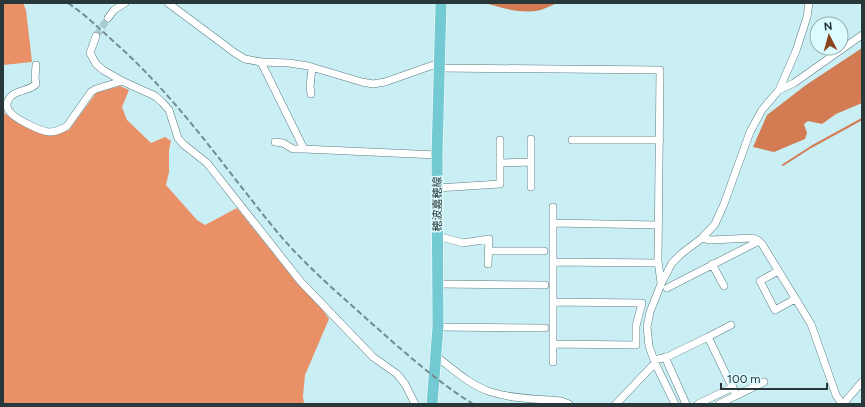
<svg xmlns="http://www.w3.org/2000/svg" width="865" height="407" viewBox="0 0 865 407" font-family="Figtree,'Noto Sans JP',sans-serif">
  <rect width="100%" height="100%" fill="#c9eff4"/>
  <path fill="#e99067" d="M3,3h20l3,7 6,52 -29,3z
    M120,86l9,4 -7,17 5,13 24,23 14,-6 6,4 -2,9v22l-3,13 31,35 8,5 32,-17 59,74 24,24 9,13 -24,56 -2,21 1,8h-301v-292l14,11 29,12 10,-1 13,-4 27,-37z"/>
  <path fill="#d37c53" d="M485,3h72c-7,3 -14,7 -21,8 -17,2 -35,-3 -51,-8z
    M862,48v55l-26,11 -14,10 -14,-3 -4,3 3,9 -2,6 -31,13 -21,-5 14,-32 39,-30z"/>
  <g fill="none" stroke-linecap="round" stroke-linejoin="round">
    <path stroke="#d37c53" stroke-width="2" d="M783,165l28,-18 51,-28"/>
    <path stroke="#a9cacf" stroke-width="7" stroke-dasharray="7 3.5" stroke-linecap="butt" d="M96,36l12,-18"/>
    <defs>
      <path id="minor" d="M168,3l67,50 10,6 16,3 28,1 19,3 54,16 11,2 12,-2 54,-19
        M108,18l6,-8 11,-7
        M96,36l-6,17 6,11 7,6 19,11 33,15 7,6 7,8 9,28 5,6 24,19 94,119 72,75 24,17 8,10 10,20
        M261,62l43,87 133,6
        M36,65l-1,13 1,6c-7,8 -23,5 -28,17 -2,3 -1,8 2,11 5,7 30,19 39,20 6,0 12,-2 18,-6l24,-34 5,-3 26,-8
        M439,68l221,2 -2,191 3,22
        M779,90l15,-7 68,-48
        M311,94l-1,-7 2,-20
        M531,139v48
        M572,140h88
        M275,142l8,1 10,6h11
        M500,163l31,-1
        M437,188l63,-4v-44
        M553,223l105,2
        M437,236l26,7 26,-4 -1,25
        M702,238l8,2 43,-2 6,3 3,3 49,80 25,71 6,9
        M489,251h55
        M553,262l105,1
        M712,264l12,22
        M778,271l-18,10 15,29 20,-11
        M437,284l108,1
        M667,288l92,-47
        M553,302l89,1 -6,23v19l-83,-1
        M438,327l107,1
        M708,337l23,-12
        M437,357c16,12 34,29 54,35 22,7 47,7 70,9l8,3
        M665,357l21,47
        M654,360l13,-3 41,-20 28,58
        M553,362v-155
        M616,404l39,-41
        M675,404l-20,-41 -6,-17 -2,-19 3,-15 11,-28 11,-21 9,-9 21,-16 13,-14 9,-20 26,-72 12,-22 17,-20 17,-39 11,-34 2,-14
        M698,404l35,-17
        M719,404l45,-22
        M843,404l19,-22"/>
      <path id="primary" d="M432,404l6,-77 -1,-172 4,-152"/>
    </defs>
    <use href="#minor" stroke="#5a7d82" stroke-width="8"/>
    <use href="#primary" stroke="#fff" stroke-width="12"/>
    <use href="#minor" stroke="#fff" stroke-width="7"/>
    <use href="#primary" stroke="#74cad2" stroke-width="11"/>
    <path stroke="#728c8f" stroke-width="2" stroke-dasharray="6 3" stroke-linecap="butt" d="M68,3c16,11 30,24 44,37 66,58 111,126 166,193 27,32 60,60 91,88 33,29 67,60 104,83"/>
  </g>
  <g text-anchor="middle" stroke-width="3" stroke-linejoin="round" paint-order="stroke">
    <g font-size="11" fill="#28383a" stroke="#dcfbff">
      <text transform="translate(437 204) rotate(-90)" y="4">穂波嘉穂線</text>
    </g>
  </g>
  <rect width="865" height="407" fill="none" stroke="#28383a" stroke-width="8"/>
  <g transform="translate(829 36) rotate(354)"><circle r="19" fill="#dcfbff" stroke="#94adb0"/>
  <path d="M0-3L7 15L0 10L-7 15Z" fill="#88421e"/>
  <text y="-6" font-size="11" font-weight="bold" text-anchor="middle" fill="#28383a">N</text>
  </g>
  <path d="M721 383v6h106v-6" fill="none" stroke="#28383a" stroke-width="2"/>
  <text x="727" y="383" font-size="12" fill="#28383a" stroke="#dcfbff" stroke-width="3" paint-order="stroke">100 m</text>
</svg>
